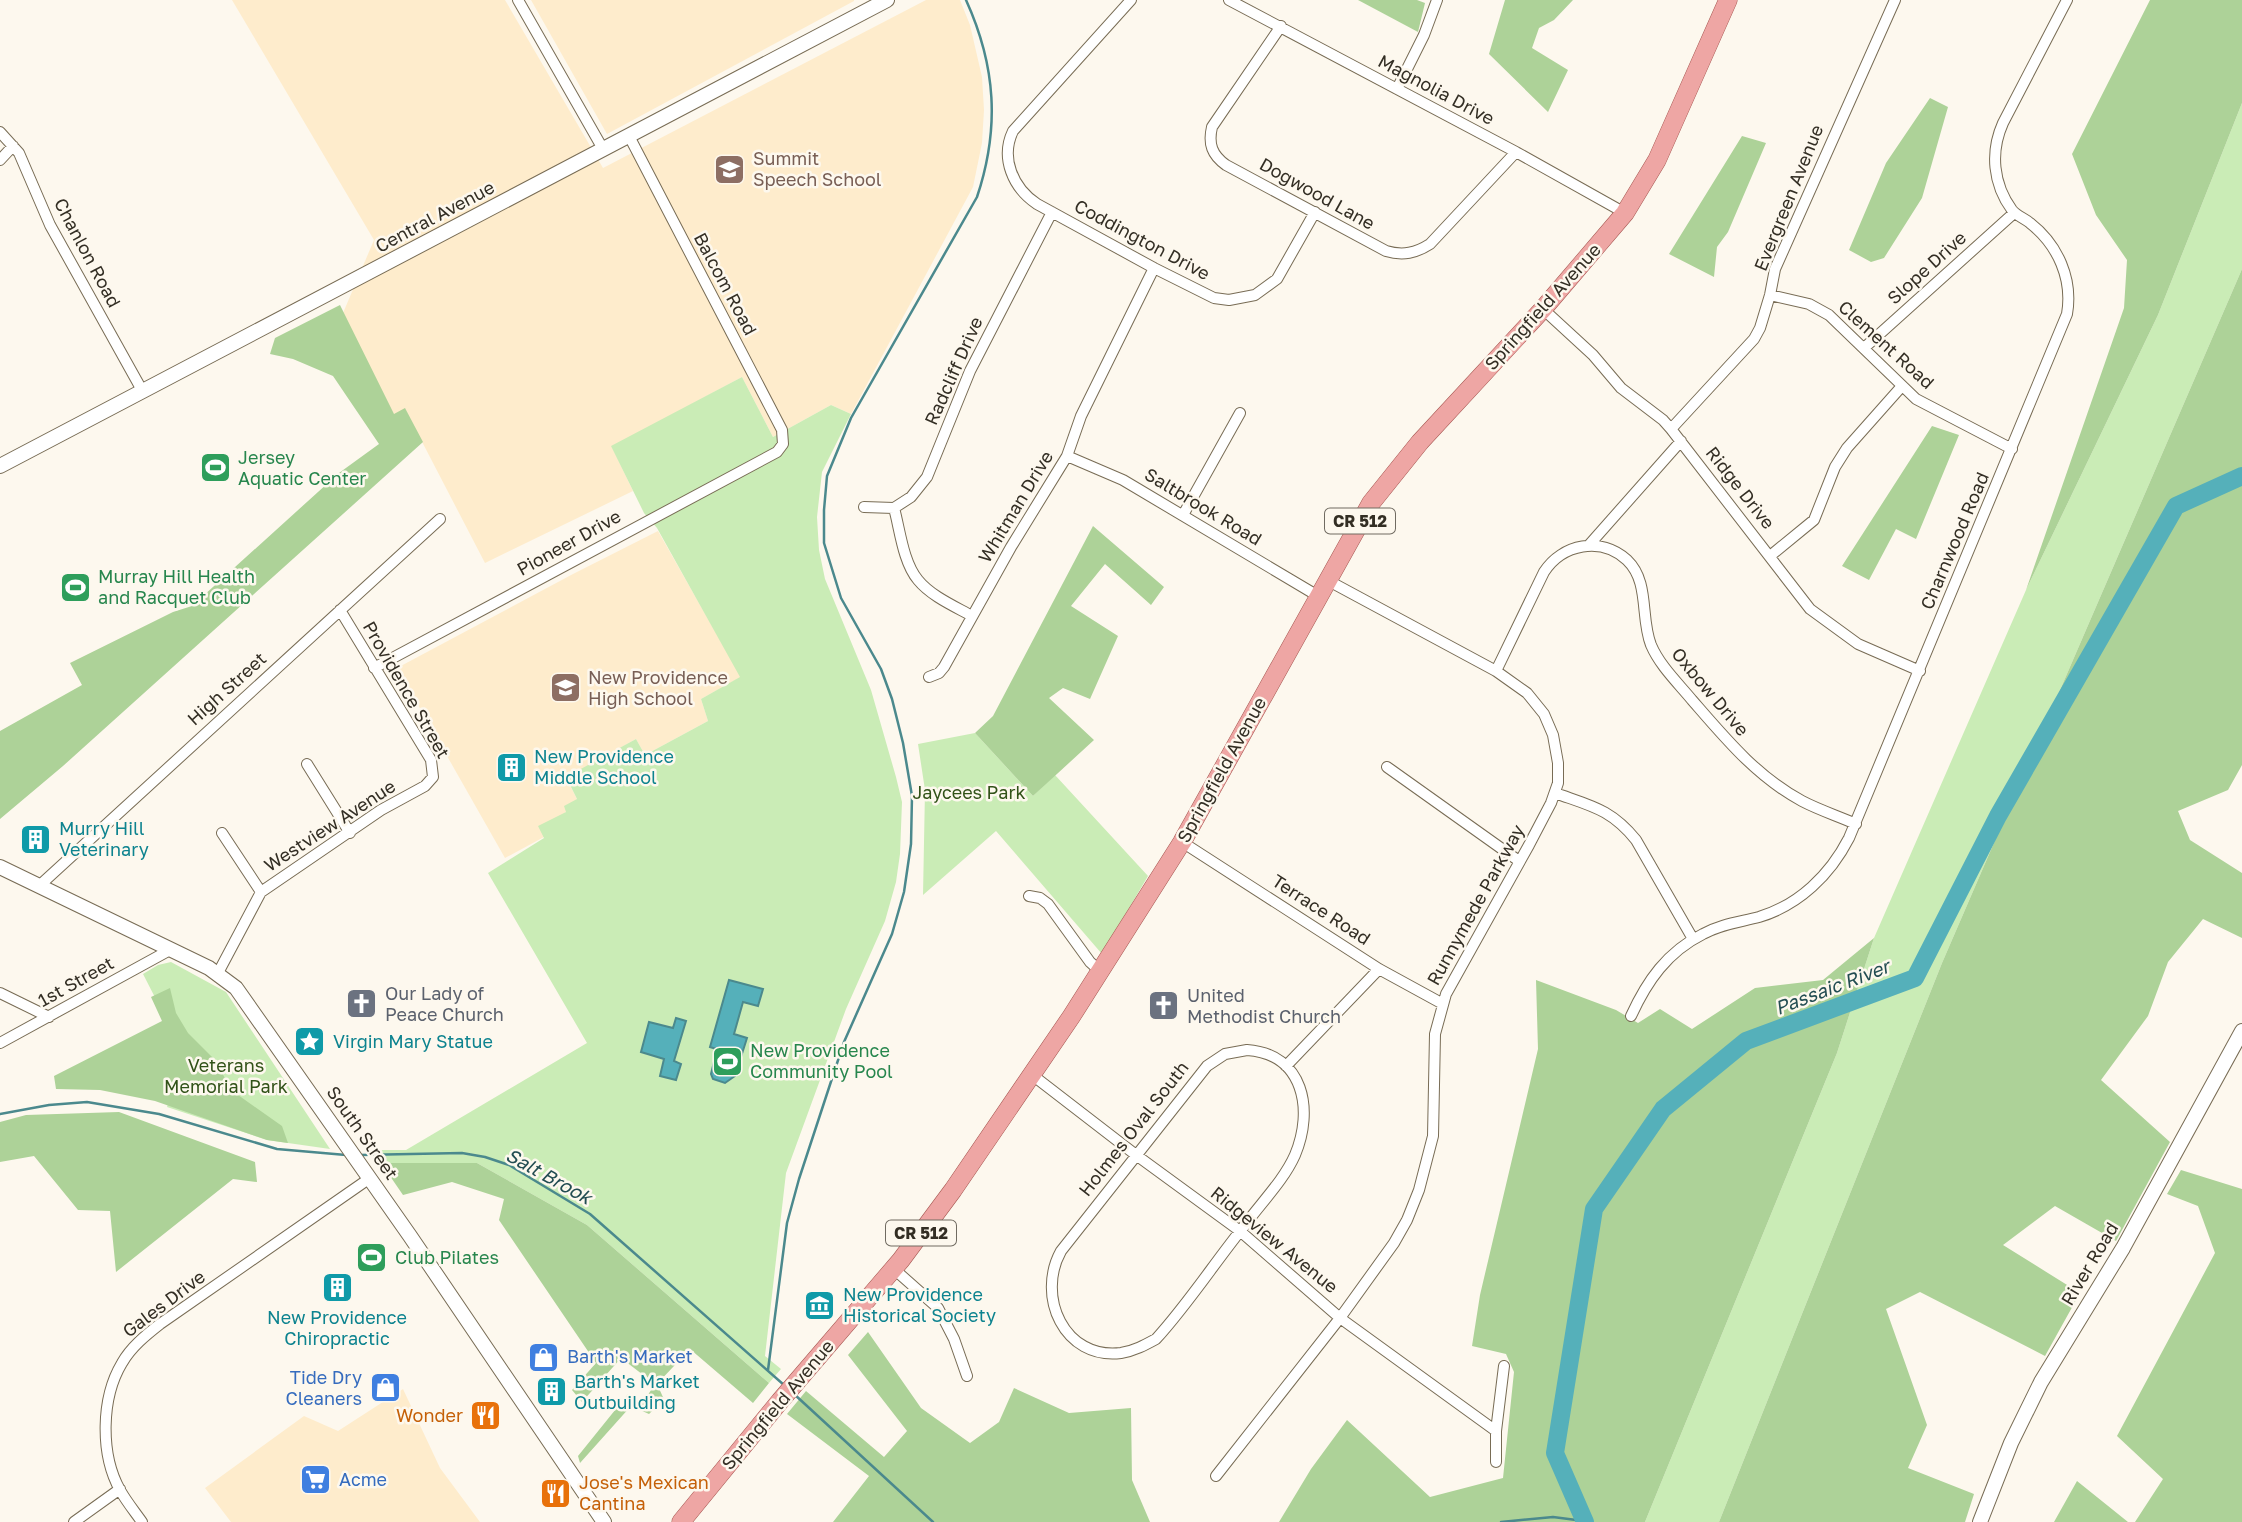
<svg xmlns="http://www.w3.org/2000/svg" width="2242" height="1522" viewBox="0 0 2242 1522" font-family="'Golos Text',sans-serif">
  <rect width="100%" height="100%" fill="#fdf8ee"/>
  <path fill="#feeccc" d="M232,0h273l98,168 323,-168h34l10,25 12,52 2,33 -2,33 -9,44 -122,227 -20,-9 -58,32 -31,-60 -130,70 21,44 -148,72 -80,-154 -11,6 -51,-102 31,-73z
    M531,0h323v1l-247,133z
    M658,531l83,146 -40,22 7,22 -63,34 -9,-16 -70,39 11,21 -33,38 -39,21 -108,-190 176,-94z
    M403,1389l37,79 40,54h-249l-26,-34 99,-72 34,15z"/>
  <path fill="#caecb6" d="M2242,103v166l-300,694 -223,559h-74l192,-469 37,-115 152,-348 132,-275z
    M742,377l31,60 58,-32 20,9 -29,58 -5,45 2,33 6,29 46,111 25,87 6,25 -2,52 -4,28 -11,39 -39,88 -60,164 -21,183 16,13 -12,14 -182,-158 -110,-62h-96l-9,-13h34l181,-107 -99,-170 56,-35 -6,-12 28,-14 -2,-6 13,-7 -11,-22 70,-38 9,16 63,-34 -7,-22 39,-22 -83,-149 -13,-15 -33,-67z
    M975,733l58,63 22,-21 93,101 -46,78 -106,-123 -73,64 2,-105 -7,-46z
    M171,962l55,30 104,157 -63,-9 -100,-33 17,-53 -41,-80 15,-9z"/>
  <path fill="#add298" d="M1358,0h59l8,3 -7,29z
    M1505,0h68l-19,20 -15,8 -7,20 36,22 -20,42 -59,-58z
    M2150,0h92v103l-84,212 -132,275 98,-282 3,-48 -31,-45 -24,-61z
    M1930,98l18,9 -26,91 -38,60 -13,4 -22,-12 37,-87z
    M1742,136l24,7 -38,89 -11,15 -3,30 -45,-23z
    M2242,269v496l-14,25 -50,21 12,29 52,33v65l-39,-19 -35,43 -20,54 -47,64 69,62 -54,99 -61,-35 -52,39 77,48 -35,63 -125,-64 -34,17 41,116 -19,43 66,26 -9,28h-246l223,-559z
    M340,305l54,109 11,-6 18,34 -360,324 -63,53v-88l82,-46 -12,-22 103,-51 19,-6 147,-133 40,-29 -46,-68 -40,-17 -23,-5 5,-16z
    M1932,426l27,9 -43,104 -20,-10 -27,51 -27,-14z
    M1093,526l71,61 -13,18 -46,-41 -34,42 47,30 -28,63 -27,-11 -14,10 45,42 -61,56 -58,-63 18,-17z
    M1874,938l-37,115 -192,469h-366l32,-53 36,-49 83,77 73,-19 11,-106 -8,-18 -34,-8 8,-51 58,-246 -2,-69 80,30 22,13 22,-14 32,20 63,-41 68,-8z
    M170,988l6,25 12,20 28,28 15,29 51,36 6,17 -21,-3 -112,-39 -55,-11 -44,-1 -2,-13 108,-55 -11,-24z
    M119,1112l136,50 2,20 -24,-3 -117,93 -6,-61 -32,-1 -44,-54 -34,6v-40l26,-7z
    M381,1163h96l110,62 182,158 -16,20 -63,-54 -33,35 10,22 -3,3 -6,-4 -9,9 -18,-8 -51,57 -2,-7 50,-62 14,10 13,-20 -34,-26 -39,44 -10,-12 24,-27 -97,-143 5,-21 -52,-17 -49,13z
    M2181,1170l61,19v333h-107l28,-43 -46,-43 98,-183 -17,-47 -31,-12z
    M868,1332l53,76 49,35 29,-21 15,-34 55,25 62,-5 1,72 18,42h-317l36,-46 -82,-62 19,-23 78,66 23,-26 -59,-76z
    M2077,1481l51,41h-74z"/>
  <path fill="#55b0ba" stroke="#4b898d" stroke-width="2" d="M729,980l34,9 -5,17 -15,-4 -9,32 13,4 -12,38 -10,7 -12,-4 -2,-5 3,-12 9,-5 12,3 1,-5 -26,-8z
    M676,1018l10,3 -12,40 7,3 -5,16 -16,-4 4,-17 -23,-7 8,-30 24,6z"/>
  <g fill="none" stroke-linecap="round" stroke-linejoin="round">
    <path stroke="#4b898d" stroke-width="2.5" d="M0,1114l49,-9 38,-3 72,12 118,35 69,6
      M360,1155l102,-2 23,4 24,8 81,49 194,171
      M768,1370l19,-147 12,-44 45,-137 48,-108 12,-42 7,-48 1,-48 -9,-53 -11,-44 -11,-30 -40,-71 -17,-55v-33l3,-34 24,-58 126,-221c23,-69 19,-131 -11,-197
      M794,1394l139,128
      M1501,1522l52,-5 31,4"/>
    <path stroke="#55b0ba" stroke-width="18" d="M1585,1522l-30,-69 39,-244 69,-100 83,-68 169,-63 83,-162 178,-310 66,-30"/>
    <defs>
      <path id="minor" d="M518,0l85,149
        M1131,0l-118,131c-13,27 0,57 24,73l117,64 60,30 15,2 26,-5 22,-16 38,-67
        M1229,0l287,152 109,61
        M1281,26l-69,101c-4,17 0,28 14,38l160,86c17,5 30,2 44,-7l86,-92
        M1397,89l27,-54 13,-35
        M0,132l19,21 31,72 93,167
        M0,160l13,-14
        M1770,295l39,9 20,11 87,84 96,50
        M1543,309l50,46 28,33 42,32 8,9 139,180 48,35 62,27
        M1864,348l150,-135
        M1671,429l83,-90 6,-11 10,-33 5,-26 120,-269
        M1067,456l56,24 195,116
        M864,507l30,1 17,-11 16,-20 43,-106 82,-159
        M894,508c6,22 9,54 24,72 13,16 36,26 54,36
        M1183,515l57,-102
        M1589,545l92,-104
        M1770,556l44,-36 21,-53 12,-19 55,-62
        M374,668l403,-216 6,-8 -1,-14 -153,-294
        M1496,671l48,-99c18,-28 57,-36 83,-12 23,22 13,57 24,85 9,21 27,38 41,55 33,38 65,77 110,101 17,9 36,15 54,23
        M929,677l10,-4 5,-6 67,-120 56,-91 14,-40 73,-148
        M307,764l43,69
        M1387,767l132,94
        M1555,793c36,13 56,16 81,47l57,99
        M222,833l39,59
        M1182,842l197,127 64,35
        M39,886l401,-367
        M1029,896l11,2 8,6 42,58 10,9
        M218,973l43,-81 120,-82 44,-24 8,-9 -2,-17 -91,-150
        M0,993l49,24
        M1631,1016c16,-35 36,-64 72,-82 18,-10 37,-12 56,-17 40,-12 71,-42 90,-79l218,-524c6,-35 -9,-69 -37,-91 -6,-5 -13,-7 -18,-13 -19,-26 -22,-58 -9,-87l64,-123
        M0,1043l168,-92
        M1247,1050c57,4 67,60 48,105 -11,25 -34,48 -50,70 -30,37 -57,79 -89,114 -11,6 -22,12 -35,14 -57,7 -85,-57 -60,-102l146,-185 18,-12z
        M1286,1066l93,-97
        M1031,1074l105,81 104,76 100,87 156,113
        M894,1269l44,39 16,31 13,37
        M1496,1462v-31l8,-65
        M1216,1476l124,-158 54,-75 13,-23 12,-30 14,-54 2,-102 11,-40 83,-149 22,-42 7,-20v-20l-5,-28 -9,-21 -17,-21 -31,-22 -169,-91
        M74,1522l46,-33
        M142,1522c-7,-10 -16,-21 -22,-32 -20,-36 -19,-92 2,-127 9,-16 24,-28 38,-39l210,-146"/>
      <path id="tertiary" d="M0,466l887,-466
        M0,867l209,101 27,20 174,248 194,286
        M1980,1522l31,-79 30,-61 82,-134 119,-217"/>
      <path id="primary" d="M681,1522l99,-121 121,-141 52,-70 118,-173 111,-175 189,-339 49,-61 123,-133 82,-96 32,-53 71,-160"/>
    </defs>
    <use href="#minor" stroke="#786c55" stroke-width="12"/>
    <use href="#tertiary" stroke="#786c55" stroke-width="16"/>
    <use href="#primary" stroke="#a55650" stroke-width="19"/>
    <use href="#minor" stroke="#fff" stroke-width="10"/>
    <use href="#tertiary" stroke="#fff" stroke-width="14"/>
    <use href="#primary" stroke="#eea6a4" stroke-width="18"/>
  </g>
  <defs>
    <symbol id="school-square" viewBox="-11 -11 22 22"><rect x="-9" y="-9" width="18" height="18" rx="4" fill="#8d6e63" stroke="#fdf8ee"/><path d="M0-5L7-2L0 1L-7-2ZM-4 1L0 2.5L4 1V4Q0 6-4 4Z" fill="#fff"/></symbol>
    <symbol id="stadium-square" viewBox="-11 -11 22 22"><rect x="-9" y="-9" width="18" height="18" rx="4" fill="#2e9e5b" stroke="#fdf8ee"/><path d="M0-5a6.5 5 0 1 0 0 10a6.5 5 0 1 0 0-10ZM-3.5-1.8h7v3.6h-7Z" fill="#fff"/></symbol>
    <symbol id="building-square" viewBox="-11 -11 22 22"><rect x="-9" y="-9" width="18" height="18" rx="4" fill="#0f9aa8" stroke="#fdf8ee"/><path d="M-4-6H4V6H1V3H-1V6H-4ZM-2.5-4.3h1.7v1.8h-1.7ZM.8-4.3h1.7v1.8H.8ZM-2.5-1h1.7V.8h-1.7ZM.8-1h1.7V.8H.8Z" fill="#fff"/></symbol>
    <symbol id="church-square" viewBox="-11 -11 22 22"><rect x="-9" y="-9" width="18" height="18" rx="4" fill="#6b7280" stroke="#fdf8ee"/><path d="M-1.2-6h2.4v3.5h3.3v2.4h-3.3V6h-2.4V-.1h-3.3v-2.4h3.3Z" fill="#fff"/></symbol>
    <symbol id="sight-square" viewBox="-11 -11 22 22"><rect x="-9" y="-9" width="18" height="18" rx="4" fill="#0f9aa8" stroke="#fdf8ee"/><path d="M0-6L1.8-2.2L6-1.7L2.9 1.2L3.7 5.4L0 3.3L-3.7 5.4L-2.9 1.2L-6-1.7L-1.8-2.2Z" fill="#fff"/></symbol>
    <symbol id="museum-square" viewBox="-11 -11 22 22"><rect x="-9" y="-9" width="18" height="18" rx="4" fill="#0f9aa8" stroke="#fdf8ee"/><path d="M0-6L6-3V-2H-6V-3ZM-5-1h2V3h-2ZM-1-1h2V3h-2ZM3-1h2V3H3ZM-6 4H6V6H-6Z" fill="#fff"/></symbol>
    <symbol id="shop-square" viewBox="-11 -11 22 22"><rect x="-9" y="-9" width="18" height="18" rx="4" fill="#3f7fe0" stroke="#fdf8ee"/><path d="M-5-2.5h2.3a2.7 3.5 0 0 1 5.4 0H5L5.5 6h-11ZM-1.5-2.5h3a1.5 2.3 0 0 0-3 0Z" fill="#fff"/></symbol>
    <symbol id="restaurant-square" viewBox="-11 -11 22 22"><rect x="-9" y="-9" width="18" height="18" rx="4" fill="#e8710a" stroke="#fdf8ee"/><path d="M-5-6h1v4h1v-4h1v4h1v-4h1v5L-1.5 .5V6h-2V.5L-5-1ZM5-6V6H3V1.5H1.5Q1.5-4 5-6Z" fill="#fff"/></symbol>
    <symbol id="supermarket-square" viewBox="-11 -11 22 22"><rect x="-9" y="-9" width="18" height="18" rx="4" fill="#3f7fe0" stroke="#fdf8ee"/><path d="M-6-5.5h2.5l.6 2H6L4.5 2H-2.5L-4.4-4H-6ZM-1.5 3.2a1.3 1.3 0 1 0 .1 0ZM3 3.2a1.3 1.3 0 1 0 .1 0Z" fill="#fff"/></symbol>
  </defs>
  <g fill-rule="evenodd">
    <use href="#school-square" x="712" y="152" width="35" height="35"/>
    <use href="#stadium-square" x="198" y="450" width="35" height="35"/>
    <use href="#stadium-square" x="58" y="570" width="35" height="35"/>
    <use href="#school-square" x="548" y="670" width="35" height="35"/>
    <use href="#building-square" x="494" y="750" width="35" height="35"/>
    <use href="#building-square" x="18" y="822" width="35" height="35"/>
    <use href="#church-square" x="344" y="986" width="35" height="35"/>
    <use href="#church-square" x="1146" y="988" width="35" height="35"/>
    <use href="#sight-square" x="292" y="1024" width="35" height="35"/>
    <use href="#stadium-square" x="710" y="1044" width="35" height="35"/>
    <use href="#stadium-square" x="354" y="1240" width="35" height="35"/>
    <use href="#building-square" x="320" y="1270" width="35" height="35"/>
    <use href="#museum-square" x="802" y="1288" width="35" height="35"/>
    <use href="#shop-square" x="526" y="1340" width="35" height="35"/>
    <use href="#shop-square" x="368" y="1370" width="35" height="35"/>
    <use href="#building-square" x="534" y="1374" width="35" height="35"/>
    <use href="#restaurant-square" x="468" y="1398" width="35" height="35"/>
    <use href="#supermarket-square" x="298" y="1462" width="35" height="35"/>
    <use href="#restaurant-square" x="538" y="1476" width="35" height="35"/>
  </g>
  <g text-anchor="middle" stroke-width="5" stroke-linejoin="round" paint-order="stroke">
    <g fill="#fdf8ee" stroke="#706b61" stroke-width="2">
      <rect x="1325" y="508.5" width="70" height="25" rx="5"/>
      <rect x="886" y="1220.5" width="70" height="25" rx="5"/>
    </g>
    <g font-size="16" font-weight="bold" fill="#332e24">
      <text x="1360" y="527">CR 512</text>
      <text x="921" y="1239">CR 512</text>
    </g>
    <g font-size="18" fill="#332e24" stroke="#fdf8ee">
      <text transform="translate(1436 90) rotate(28)" y="6">Magnolia Drive</text>
      <text transform="translate(1317 194) rotate(29)" y="6">Dogwood Lane</text>
      <text transform="translate(1789 198) rotate(-68)" y="6">Evergreen Avenue</text>
      <text transform="translate(435 217) rotate(-28)" y="6">Central Avenue</text>
      <text transform="translate(1142 240) rotate(28)" y="6">Coddington Drive</text>
      <text transform="translate(87 253) rotate(62)" y="6">Chanlon Road</text>
      <text transform="translate(1927 268) rotate(-42)" y="6">Slope Drive</text>
      <text transform="translate(725 284) rotate(62)" y="6">Balcom Road</text>
      <text transform="translate(1543 307) rotate(-48)" y="6">Springfield Avenue</text>
      <text transform="translate(1886 345) rotate(42)" y="6">Clement Road</text>
      <text transform="translate(954 371) rotate(-66)" y="6">Radcliff Drive</text>
      <text transform="translate(1740 488) rotate(52)" y="6">Ridge Drive</text>
      <text transform="translate(1016 507) rotate(-59)" y="6">Whitman Drive</text>
      <text transform="translate(1203 507) rotate(31)" y="6">Saltbrook Road</text>
      <text transform="translate(1955 541) rotate(-67)" y="6">Charnwood Road</text>
      <text transform="translate(569 543) rotate(-29)" y="6">Pioneer Drive</text>
      <text transform="translate(227 689) rotate(-42)" y="6">High Street</text>
      <text transform="translate(406 690) rotate(60)" y="6">Providence Street</text>
      <text transform="translate(1710 692) rotate(50)" y="6">Oxbow Drive</text>
      <text transform="translate(1222 770) rotate(-61)" y="6">Springfield Avenue</text>
      <text transform="translate(330 826) rotate(-33)" y="6">Westview Avenue</text>
      <text transform="translate(1476 905) rotate(-61)" y="6">Runnymede Parkway</text>
      <text transform="translate(1321 910) rotate(33)" y="6">Terrace Road</text>
      <text transform="translate(76 982) rotate(-29)" y="6">1st Street</text>
      <text transform="translate(1134 1129) rotate(-52)" y="6">Holmes Oval South</text>
      <text transform="translate(362 1133) rotate(55)" y="6">South Street</text>
      <text transform="translate(1274 1240) rotate(39)" y="6">Ridgeview Avenue</text>
      <text transform="translate(2090 1264) rotate(-59)" y="6">River Road</text>
      <text transform="translate(164 1304) rotate(-37)" y="6">Gales Drive</text>
      <text transform="translate(778 1405) rotate(-50)" y="6">Springfield Avenue</text>
    </g>
    <g font-size="18" fill="#785e54" stroke="#fdf8ee" text-anchor="start">
      <text x="753" y="165">Summit<tspan x="753" dy="21">Speech School</tspan></text>
      <text x="588" y="684">New Providence<tspan x="588" dy="21">High School</tspan></text>
    </g>
    <g font-size="18" fill="#27864d" stroke="#fdf8ee" text-anchor="start">
      <text x="238" y="464">Jersey<tspan x="238" dy="21">Aquatic Center</tspan></text>
      <text x="98" y="583">Murray Hill Health<tspan x="98" dy="21">and Racquet Club</tspan></text>
      <text x="750" y="1057">New Providence<tspan x="750" dy="21">Community Pool</tspan></text>
      <text x="395" y="1264">Club Pilates</text>
    </g>
    <g font-size="18" fill="#0d838f" stroke="#fdf8ee" text-anchor="start">
      <text x="534" y="763">New Providence<tspan x="534" dy="21">Middle School</tspan></text>
      <text x="59" y="835">Murry Hill<tspan x="59" dy="21">Veterinary</tspan></text>
      <text x="333" y="1048">Virgin Mary Statue</text>
      <text x="843" y="1301">New Providence<tspan x="843" dy="21">Historical Society</tspan></text>
      <text x="337" y="1324" text-anchor="middle">New Providence<tspan x="337" dy="21">Chiropractic</tspan></text>
      <text x="574" y="1388">Barth's Market<tspan x="574" dy="21">Outbuilding</tspan></text>
    </g>
    <g font-size="18" fill="#315218" stroke="#fdf8ee">
      <text x="969" y="799">Jaycees Park</text>
      <text x="226" y="1072">Veterans<tspan x="226" dy="21">Memorial Park</tspan></text>
    </g>
    <g font-size="18" fill="#5b616d" stroke="#fdf8ee" text-anchor="start">
      <text x="385" y="1000">Our Lady of<tspan x="385" dy="21">Peace Church</tspan></text>
      <text x="1187" y="1002">United<tspan x="1187" dy="21">Methodist Church</tspan></text>
    </g>
    <g font-size="18" fill="#366cbe" stroke="#fdf8ee" text-anchor="start">
      <text x="567" y="1363">Barth's Market</text>
      <text x="362" y="1384" text-anchor="end">Tide Dry<tspan x="362" dy="21">Cleaners</tspan></text>
      <text x="339" y="1486">Acme</text>
    </g>
    <g font-size="18" fill="#c56008" stroke="#fdf8ee" text-anchor="end">
      <text x="463" y="1422">Wonder</text>
      <text x="579" y="1489" text-anchor="start">Jose's Mexican<tspan x="579" dy="21">Cantina</tspan></text>
    </g>
    <g font-size="19" font-style="italic" fill="#234d52" stroke="#fdf8ee">
      <text transform="translate(1832 987) rotate(-21)" y="7">Passaic River</text>
      <text transform="translate(549 1176) rotate(29)" y="7">Salt Brook</text>
    </g>
  </g>
</svg>
